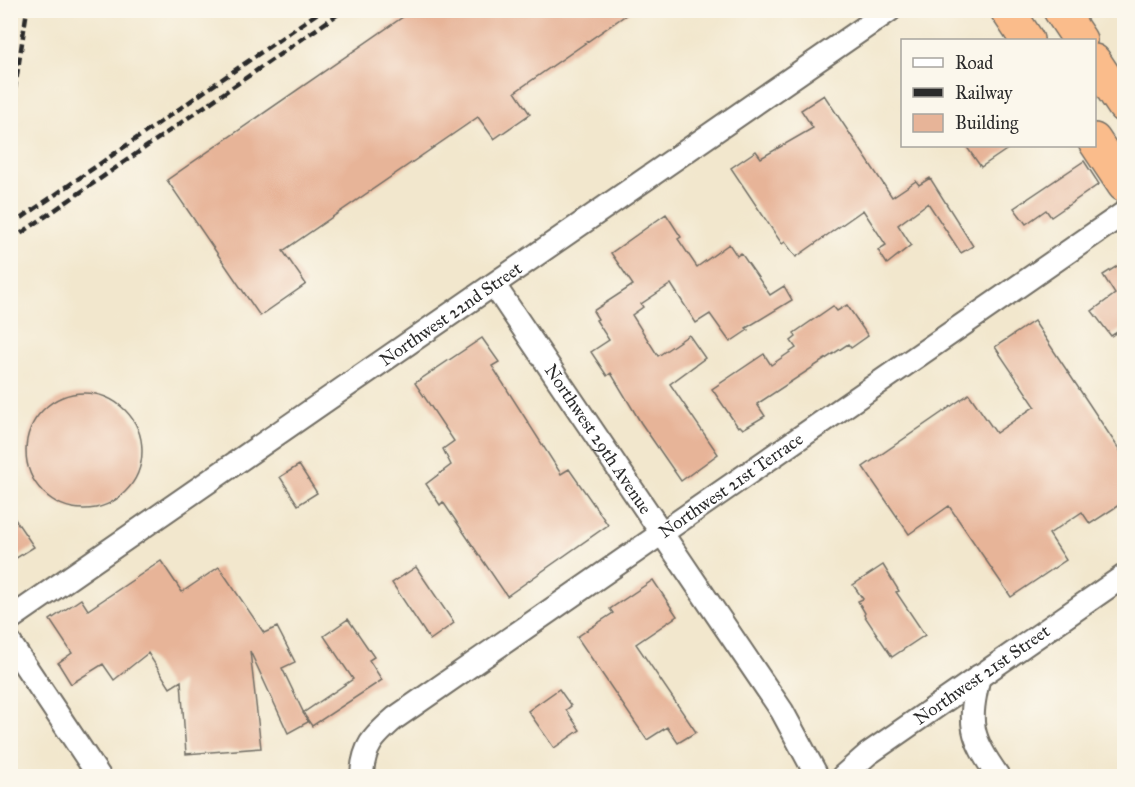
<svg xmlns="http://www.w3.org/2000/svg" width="1135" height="787" viewBox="0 0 1135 787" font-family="'IM FELL Great Primer',serif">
  <rect width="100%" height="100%" fill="#fbf7ec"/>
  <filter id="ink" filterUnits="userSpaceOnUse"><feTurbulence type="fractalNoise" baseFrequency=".0167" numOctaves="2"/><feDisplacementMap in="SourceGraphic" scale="12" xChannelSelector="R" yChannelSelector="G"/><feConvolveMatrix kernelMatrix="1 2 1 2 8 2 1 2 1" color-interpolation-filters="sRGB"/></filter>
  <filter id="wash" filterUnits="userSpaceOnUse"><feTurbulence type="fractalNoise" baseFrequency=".008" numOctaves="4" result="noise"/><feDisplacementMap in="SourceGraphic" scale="24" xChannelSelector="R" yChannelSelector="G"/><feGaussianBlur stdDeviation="1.35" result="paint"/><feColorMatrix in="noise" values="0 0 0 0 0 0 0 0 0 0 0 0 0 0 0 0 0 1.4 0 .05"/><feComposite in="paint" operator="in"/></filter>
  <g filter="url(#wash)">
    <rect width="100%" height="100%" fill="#f2e7cd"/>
    <g id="blocks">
      <path fill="#e7b498" d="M413,10h220l-118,82 15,22 -36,25 -16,-22 -195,134 23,33 -46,32 -93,-136z
        M824,95l68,102 24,-16 3,4 11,-7 43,68 -12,7 -33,-50 -30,22 13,20 -24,19 -9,-14 8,-5 -23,-35 -67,47 -11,-15 -3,2 -51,-76 25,-17 5,7 52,-30 -12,-18z
        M966,146h46l-31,21z
        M1084,161l15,23 -48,33 -5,-7 -20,14 -12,-16z
        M666,214l15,23 -3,2 19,28 32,-23 8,12 4,-3 29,42 14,-9 8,14 -46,28 2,2 -18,12 -20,-28 -14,9 -25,-39 -30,20 2,3 -11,8 26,41 31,-21 16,23 -35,26 48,70 -37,27 -40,-58 -30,-50 -4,3 -16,-24 18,-12 -13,-20 2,-1 -5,-8 40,-26 -22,-32z
        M1125,261v66l-14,9 -19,-25 23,-17 -12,-19z
        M847,305l21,31 -17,12 -3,-4 -91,60 8,12 -22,13 -3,-3 -2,1 -26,-38 52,-35 7,11 25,-17 -5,-7 5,-4 -2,-4 39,-27 4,5z
        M1034,321l91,137v43l-35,23 -8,-12 -33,22 17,26 -55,37 -62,-91 -40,28 -46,-67 106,-73 27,39 39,-27 -40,-59z
        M482,338l17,24 -7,4 69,108 8,-5 39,56 -101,71 -64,-94 -3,3 -14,-21 25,-19 -8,-16 11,-8 -39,-58z
        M26 451a58 58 0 1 1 116 0a58 58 0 1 1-116 0Z
        M299,465l18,28 -19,12 -18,-28z
        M10,512l24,35 -24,15z
        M161,561l21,31 37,-25 45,66 13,-6 18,35 -13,6 26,54 -20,11 -38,-82 11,97 -75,6 -5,-73 -11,7 -22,-35 -34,27 -11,-16 -32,20 -13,-21 14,-10 -22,-33 31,-21 7,11z
        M883,565l16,26 -3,1 29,43 -33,22 -28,-42 1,-2 -7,-12 5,-2 -10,-14z
        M416,567l38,56 -24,17 -38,-57z
        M653,580l24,36 -41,28 60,88 -18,11 -11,-16 -20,13 -70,-103 36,-24 -3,-4z
        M348,619l26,38 -5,3 13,20 -70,46 -9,-13 50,-34 -29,-43z
        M559,689l12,17 -5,4 14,20 -26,18 -26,-37z"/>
    </g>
  </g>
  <g filter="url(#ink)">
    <use href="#blocks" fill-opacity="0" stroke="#716d64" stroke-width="1.5"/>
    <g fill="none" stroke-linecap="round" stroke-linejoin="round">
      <defs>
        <g id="minor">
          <path id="s1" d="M494,285l288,426 35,65"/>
          <path id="s2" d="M10,619l880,-609"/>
          <path d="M10,643l89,133"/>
          <path d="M979,676c-11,48 -9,60 19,100"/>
          <path id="s3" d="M362,776c1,-29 11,-39 33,-58l729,-505"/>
          <path id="s4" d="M843,776l25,-22 256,-178"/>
        </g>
        <path id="trunk" d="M1007,10l20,30
          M1060,10l20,30
          M1094,61l30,45
          M1094,140l30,45"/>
      </defs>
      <use href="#minor" stroke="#716d64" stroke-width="26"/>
      <use href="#trunk" stroke="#716d64" stroke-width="36"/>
      <use href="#minor" stroke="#fff" stroke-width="22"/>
      <use href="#trunk" stroke="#fabc8b" stroke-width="33"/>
      <path stroke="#2b2b2b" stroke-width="4.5" stroke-dasharray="9 4.5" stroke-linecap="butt" d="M10,104l5,-16 12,-78
        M10,226l312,-216
        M10,241l334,-231"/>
    </g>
  </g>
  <g text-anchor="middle" stroke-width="6" stroke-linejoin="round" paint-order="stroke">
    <g font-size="18" fill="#2b2b2b" stroke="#fbf7ec">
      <text dy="6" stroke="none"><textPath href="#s2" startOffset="536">Northwest 22nd Street</textPath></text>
      <text dy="6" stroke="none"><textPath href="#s1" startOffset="186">Northwest 29th Avenue</textPath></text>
      <text dy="6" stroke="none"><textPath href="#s3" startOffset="478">Northwest 21st Terrace</textPath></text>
      <text dy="6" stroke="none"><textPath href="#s4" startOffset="172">Northwest 21st Street</textPath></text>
    </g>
  </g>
  <rect width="1135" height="787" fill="none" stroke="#fbf7ec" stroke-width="36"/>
  <rect x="901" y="39" width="195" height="108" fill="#fbf7ec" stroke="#a8a59f" stroke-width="1.5"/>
  <rect x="913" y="58" width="30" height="9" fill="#ffffff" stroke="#a8a59f" stroke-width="1.5"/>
  <text x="955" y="69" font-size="18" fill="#2b2b2b">Road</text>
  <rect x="913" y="88" width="30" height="9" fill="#2b2b2b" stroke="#a8a59f" stroke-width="1.5"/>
  <text x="955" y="99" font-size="18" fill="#2b2b2b">Railway</text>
  <rect x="913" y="114" width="30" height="18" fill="#e7b498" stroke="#a8a59f" stroke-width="1.5"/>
  <text x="955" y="129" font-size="18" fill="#2b2b2b">Building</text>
</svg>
